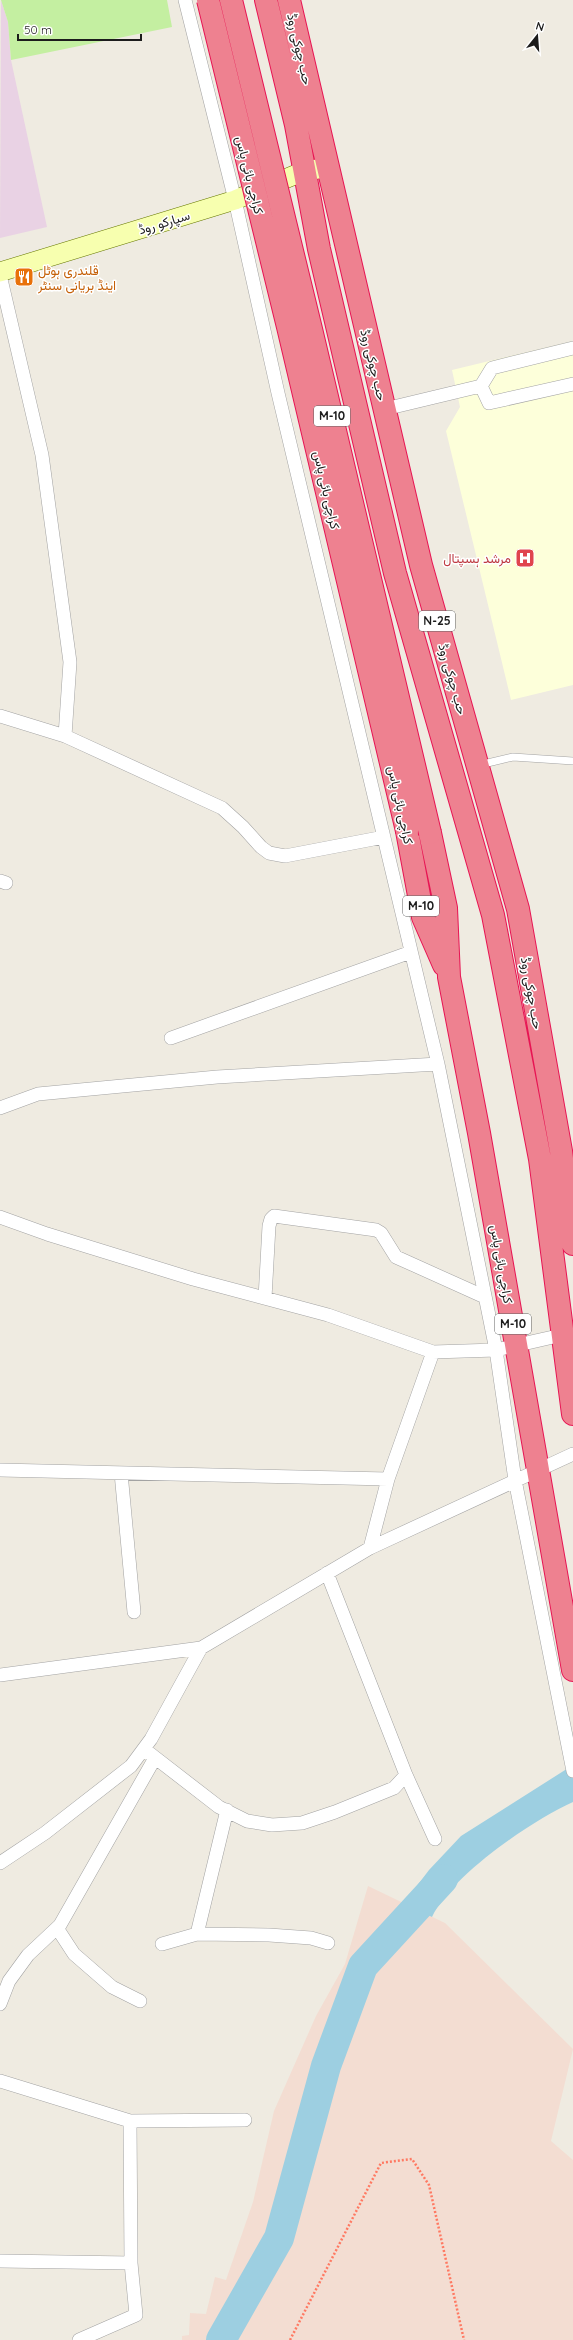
<svg xmlns="http://www.w3.org/2000/svg" width="573" height="2340" viewBox="0 0 573 2340" font-family="Quicksand,Vazirmatn,sans-serif">
  <rect width="100%" height="100%" fill="#efebe1"/>
  <path fill="#e9d2e4" d="M1,0l7,22 3,38 36,167 -47,11z"/>
  <path fill="#fdffda" d="M573,341v344l-62,15 -65,-269 14,-24 -8,-37z"/>
  <path fill="#f3ddd2" d="M368,1886l77,37 128,126 -22,92 22,19v180h-391v-4l7,-1 1,-22 16,1 9,-37 11,3 27,-78 21,-91 42,-95 29,-52z"/>
  <path fill="#c4efa1" d="M1,0h166l5,27 -161,33 -3,-38z"/>
  <path fill="#9dcfe1" d="M573,1765v37c-42,19 -121,73 -141,115l-28,-14 25,-33 32,-34z"/>
  <g fill="none" stroke-linecap="round" stroke-linejoin="round">
    <path stroke="#9dcfe1" stroke-width="30" d="M221,2340l58,-102 47,-172 37,-100 80,-87"/>
    <defs>
      <path id="lane" d="M479,765l34,-8 60,4"/>
      <path id="street" d="M185,0l50,200 43,193 160,671 58,286 19,130 58,291
        M0,275l42,180 28,207 -5,74 -65,-20
        M481,386l11,-18 81,-20
        M385,409l96,-23 8,17 84,-19
        M65,736l157,72 21,19 18,20 8,6 16,3 99,-19
        M0,881l6,2
        M171,1038l240,-86
        M0,1108l38,-14 179,-17 221,-13
        M0,1217l47,17 146,45 135,36 105,37 63,-2 66,-15
        M265,1298l4,-72 2,-7 3,-3 102,14 5,3 15,24 89,40
        M0,1470l388,9
        M121,1473l13,139
        M370,1548l18,-69 45,-127
        M327,1573l79,202 29,64
        M0,1675l201,-27 169,-100 203,-94
        M144,1749l75,58 28,14 25,4 30,-2 33,-11 59,-24 12,-13
        M0,1863l45,-30 86,-67 20,-27 50,-91
        M57,1928l17,26 38,33 28,14
        M197,1934l30,-124
        M162,1944l35,-10 72,1 42,3 17,5
        M0,2004l9,-23 19,-26 32,-30 95,-167
        M0,2081l130,40 1,142 5,52 -57,25
        M130,2121l115,-1
        M0,2261l131,2"/>
      <path id="secondary" d="M0,272l235,-72 69,-29 14,-2"/>
      <path id="highway" d="M266,0l30,125 23,124 76,324 98,342 47,244 33,255
        M289,0l132,565 97,344 43,242 12,93
        M407,831l16,86 21,48
        M430,833l16,75 3,69 30,156 94,537"/>
    </defs>
    <use href="#lane" stroke="#a3a3a3" stroke-width="8"/>
    <use href="#street" stroke="#a3a3a3" stroke-width="14"/>
    <use href="#secondary" stroke="#657700" stroke-width="20"/>
    <use href="#highway" stroke="#e71453" stroke-width="24"/>
    <path stroke="#ff7962" stroke-width="2.5" stroke-dasharray="2 2" stroke-linecap="butt" d="M290,2340l91,-177 31,-4 17,26 35,155"/>
    <use href="#lane" stroke="#fff" stroke-width="7"/>
    <use href="#street" stroke="#fff" stroke-width="13"/>
    <use href="#secondary" stroke="#f7ffaf" stroke-width="19"/>
    <use href="#highway" stroke="#ee8190" stroke-width="22"/>
    <defs>
      <path id="highway-bridge" d="M208,0l80,327 119,504
        M231,0l80,329 119,504"/>
    </defs>
    <use href="#highway-bridge" stroke="#e71453" stroke-width="24" stroke-linecap="butt"/>
    <use href="#highway-bridge" stroke="#ee8190" stroke-width="22"/>
  </g>
  <defs>
    <symbol id="restaurant-square" viewBox="-11 -11 22 22"><rect x="-9" y="-9" width="18" height="18" rx="4" fill="#e8710a" stroke="#fff"/><path d="M-5-6h1v4h1v-4h1v4h1v-4h1v5L-1.5 .5V6h-2V.5L-5-1ZM5-6V6H3V1.5H1.5Q1.5-4 5-6Z" fill="#fff"/></symbol>
    <symbol id="hospital-square" viewBox="-11 -11 22 22"><rect x="-9" y="-9" width="18" height="18" rx="4" fill="#e0444e" stroke="#fff"/><path d="M-5-5h3v3.5h4V-5h3V5h-3V1.5h-4V5h-3Z" fill="#fff"/></symbol>
  </defs>
  <g fill-rule="evenodd">
    <use href="#restaurant-square" x="13" y="266" width="22" height="22"/>
    <use href="#hospital-square" x="514" y="547" width="22" height="22"/>
  </g>
  <g text-anchor="middle" stroke-width="3" stroke-linejoin="round" paint-order="stroke">
    <g fill="#fff" stroke="#606060" stroke-width="1">
      <rect x="314" y="406" width="36" height="20" rx="3"/>
      <rect x="419" y="611" width="36" height="20" rx="3"/>
      <rect x="403" y="896" width="36" height="20" rx="3"/>
      <rect x="495" y="1314" width="36" height="20" rx="3"/>
    </g>
    <g font-size="12" font-weight="bold" fill="#1c1c1c">
      <text x="332" y="420">M-10</text>
      <text x="437" y="625">N-25</text>
      <text x="421" y="910">M-10</text>
      <text x="513" y="1328">M-10</text>
    </g>
    <g font-size="13" fill="#1c1c1c" stroke="#fff">
      <text transform="translate(300 49) rotate(77)" y="5">حب چوکی روڈ</text>
      <text transform="translate(250 175) rotate(76)" y="5">کراچی بائی پاس</text>
      <text transform="translate(164 222) rotate(-17)" y="5">سپارکو روڈ</text>
      <text transform="translate(374 365) rotate(76)" y="5">حب چوکی روڈ</text>
      <text transform="translate(327 490) rotate(77)" y="5">کراچی بائی پاس</text>
      <text transform="translate(453 679) rotate(74)" y="5">حب چوکی روڈ</text>
      <text transform="translate(401 805) rotate(78)" y="5">کراچی بائی پاس</text>
      <text transform="translate(532 993) rotate(80)" y="5">حب چوکی روڈ</text>
      <text transform="translate(502 1264) rotate(80)" y="5">کراچی بائی پاس</text>
    </g>
    <g font-size="13" fill="#c56008" stroke="#fff" text-anchor="start">
      <text x="38" y="275">قلندری ہوٹل<tspan x="38" dy="15">اینڈ بریانی سنٹر</tspan></text>
    </g>
    <g font-size="13" fill="#be3a42" stroke="#fff" text-anchor="end">
      <text x="511" y="563">مرشد ہسپتال</text>
    </g>
  </g>
  <g transform="translate(537 36) rotate(17)" stroke="#ffffff" stroke-width="3" paint-order="stroke">
  <path d="M0-3L7 15L0 10L-7 15Z" fill="#1c1c1c"/>
  <text y="-6" font-size="11" font-weight="bold" text-anchor="middle" fill="#1c1c1c">N</text>
  </g>
  <path d="M18 34v6h123v-6" fill="none" stroke="#1c1c1c" stroke-width="2"/>
  <text x="24" y="34" font-size="12" fill="#1c1c1c" stroke="#ffffff" stroke-width="3" paint-order="stroke">50 m</text>
</svg>
